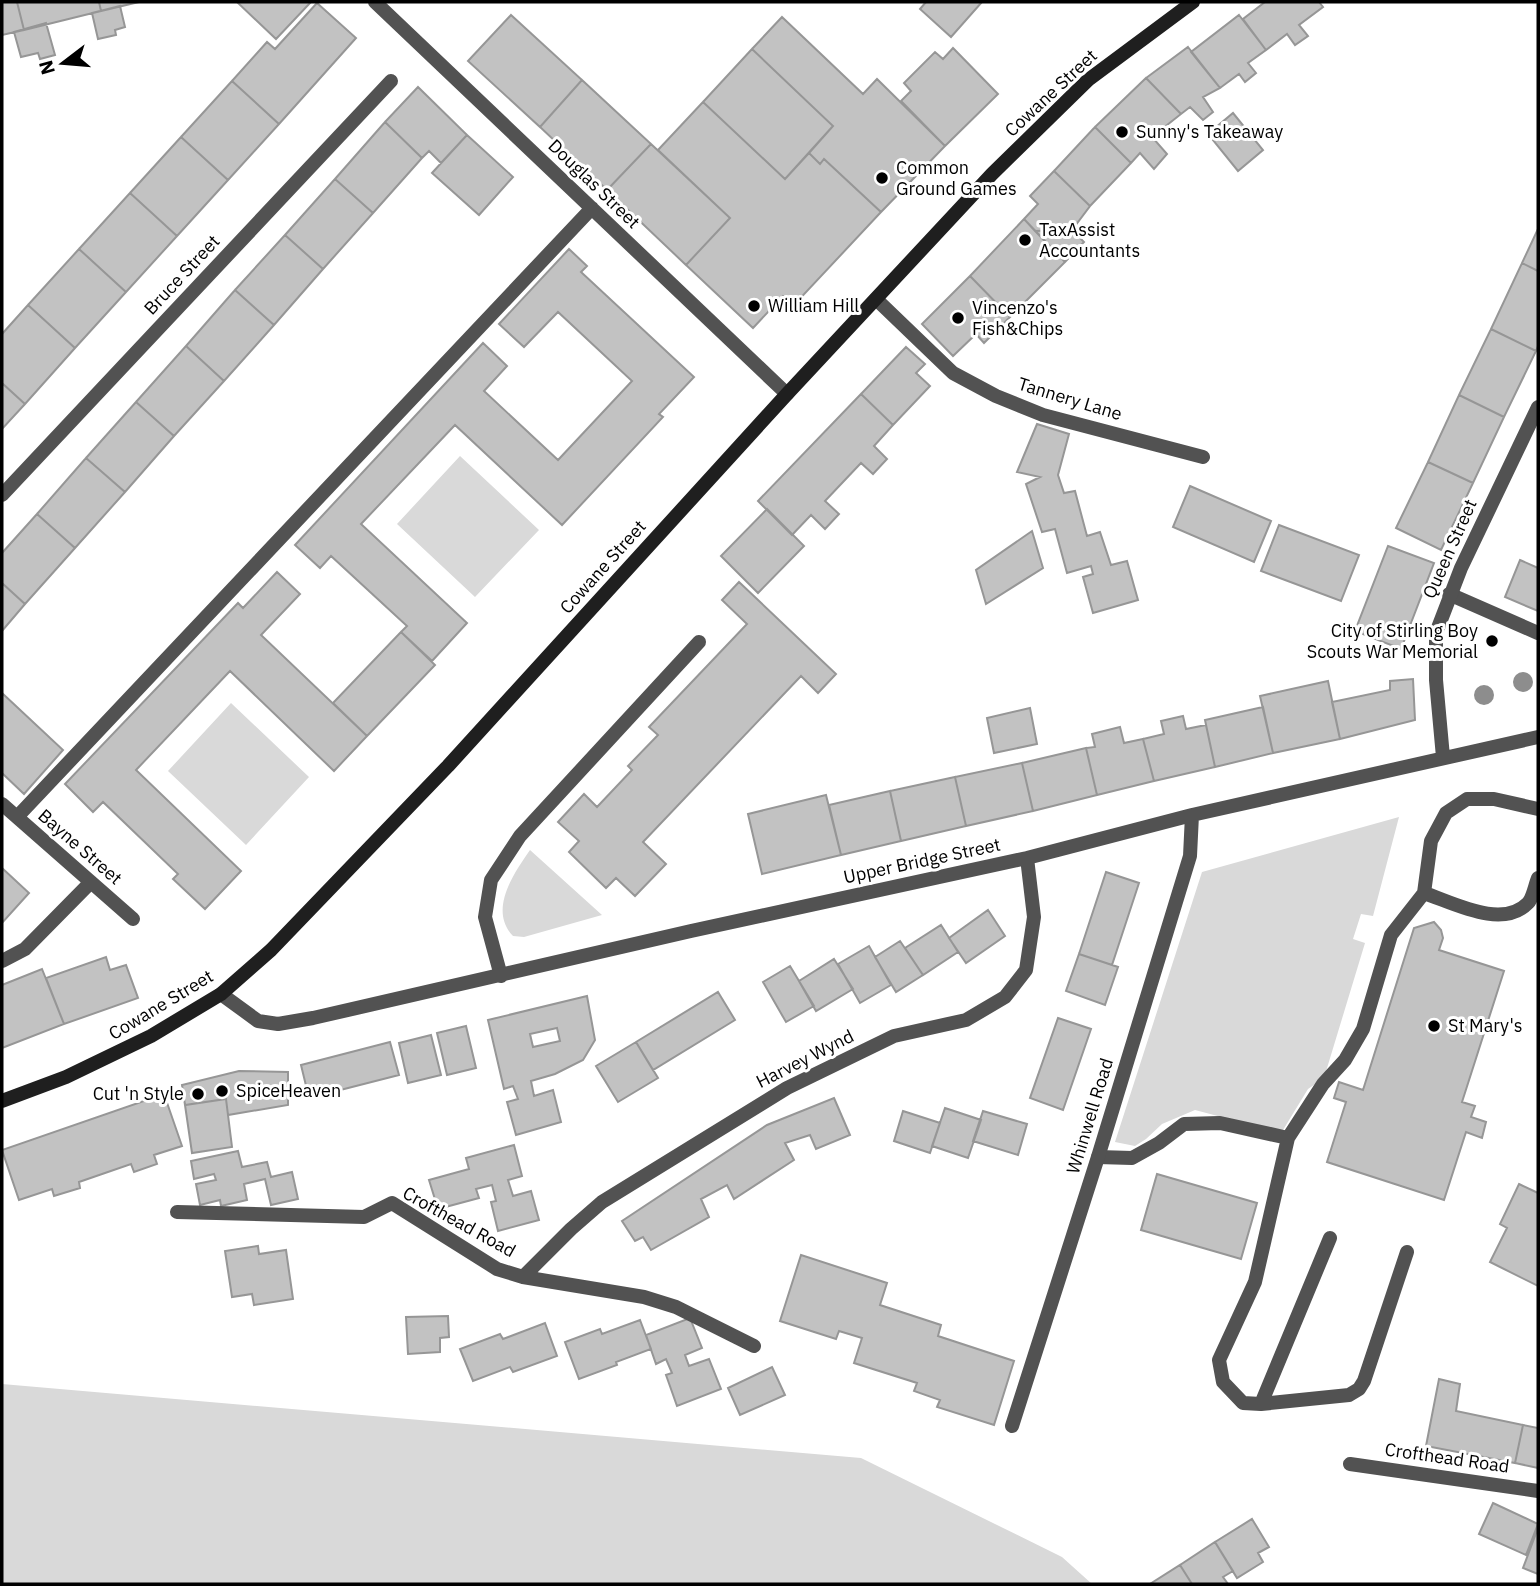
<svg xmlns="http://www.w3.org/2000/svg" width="1540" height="1586" viewBox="0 0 1540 1586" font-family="'IBM Plex Sans',sans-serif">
  <rect width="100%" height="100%" fill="#fff"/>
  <path fill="#d9d9d9" d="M460,456l79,74 -64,67 -78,-73z
    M231,703l78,74 -63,68 -78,-74z
    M1399,817l-26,99 -12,-2 -8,25 12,4 -41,135 -16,11 -25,41 -16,-1 -72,-19 -33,14 -16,15 -11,7 -20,-4 87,-270z
    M530,850l72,65 -78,22 -11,-1c-25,-26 1,-63 17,-86z
    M2,1384l859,74 201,99 30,27h-1090z"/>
  <path fill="#c2c2c2" stroke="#969696" stroke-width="2" fill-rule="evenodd" d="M2,2h15l7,28 -22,5z
    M17,2h82l2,9 -77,19z
    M99,2h40l-38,9z
    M237,2h74l-35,37z
    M926,2h56l-31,35 -31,-28z
    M1265,2h54l4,5 -24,18 9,11 -13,9 -8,-11 -21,16 -23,-31z
    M317,3l39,35 -77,86 -47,-43 35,-39 8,7z
    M120,6l5,21 -10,3 1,5 -18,4 -6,-26z
    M511,15l71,65 -42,47 -72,-66z
    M1239,15l27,35 -18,13 8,10 -11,9 -6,-8 -19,14 -29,-36z
    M782,17l81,77 14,-15 68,67 -64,66 -57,-53 -4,5 -11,-11 24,-27 -81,-77z
    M46,23l9,32 -15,4 -2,-6 -17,4 -7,-25z
    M1188,47l32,41 -17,9 10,15 -10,8 -13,-13 -9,7 -35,-36z
    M953,48l45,46 -53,52 -44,-45 10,-10 -7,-8 31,-31 8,7z
    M752,49l81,77 -48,53 -82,-77z
    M1146,78l35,36 -29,23 15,17 -13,15 -14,-16 -9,10 -36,-36z
    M582,80l69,64 -44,46 -67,-63z
    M232,81l47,43 -51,56 -47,-43z
    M418,87l49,48 -26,28 -12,-12 -7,7 -37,-36z
    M703,102l82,77 24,-26 11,11 4,-5 57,53 -87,93 -11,-9 -30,32 -67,-63 44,-47 -72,-68z
    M1233,113l30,37 -25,21 -30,-37z
    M385,122l37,36 -49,55 -38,-34z
    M1095,127l36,36 -41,43 -36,-35z
    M467,135l46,42 -34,38 -47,-42z
    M181,137l47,43 -51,56 -47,-43z
    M651,144l79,74 -44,47 -79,-75z
    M1054,171l36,35 -18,24 -37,1 -11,-12 14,-15 -8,-8z
    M335,179l38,34 -50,56 -38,-34z
    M130,193l47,43 -51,56 -47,-43z
    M1024,219l41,43 -55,55 -40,-41z
    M1538,229v42l-16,-8z
    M1072,230l12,12 -19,20 -30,-31z
    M285,235l38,34 -49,56 -39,-35z
    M79,249l47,43 -51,56 -47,-43z
    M569,249l18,17 -6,6 113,105 -35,37 4,3 -101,108 -107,-100 -94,99 106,99 -35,38 -31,-29 6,-6 -76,-70 -11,12 -25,-23 188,-202 24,23 -23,25 74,69 74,-79 -74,-69 -34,35 -25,-23z
    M1522,263l16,8v75l-2,5 -45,-22z
    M970,276l40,41 -26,26 -8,-9 -23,22 -31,-32z
    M235,290l39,35 -50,56 -38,-35z
    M28,305l47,43 -50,56 -23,-21v-49z
    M1491,329l45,22 -32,66 -45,-22z
    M186,346l38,35 -50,55 -38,-34z
    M906,347l19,17 -9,9 14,13 -37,39 -32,-31z
    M2,383l23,21 -23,25z
    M861,394l32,31 -19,21 13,13 -14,15 -12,-11 -36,38 14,13 -14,15 -14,-14 -19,20 -34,-34z
    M1459,395l45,22 -31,66 -45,-21z
    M136,402l38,34 -49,56 -39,-34z
    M1037,424l32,10 -11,41 6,18 11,-2 12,45 13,-4 11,33 16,-4 11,39 -45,13 -10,-36 10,-3 -2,-8 -24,7 -12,-44 -13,3 -16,-48 14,-7 -23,-5z
    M86,458l39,34 -50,56 -38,-34z
    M1428,462l45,21 -32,67 -45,-22z
    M1190,486l81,35 -17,41 -81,-35z
    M767,509l37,37 -46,47 -37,-37z
    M37,514l38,34 -50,56 -23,-21v-30z
    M1279,525l80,30 -18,46 -80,-30z
    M1032,531l11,37 -57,36 -10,-34z
    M1388,546l46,17 -33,86 -46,-18z
    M1520,560l18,8v43l-33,-14z
    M277,572l23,22 -39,41 106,101 -33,35 -104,-100 -94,99 105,101 -36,38 -32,-30 5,-5 -75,-72 -10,10 -28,-28 173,-181 5,5z
    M739,582l97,92 -18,19 -17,-17 -158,166 23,22 -31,32 -19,-18 -10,10 -37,-36 10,-11 -21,-19 26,-28 13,13 35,-37 -4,-4 30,-31 -9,-8 98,-103 -25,-24z
    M2,583l23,21 -23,27z
    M401,632l34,33 -68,71 -34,-33z
    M1413,679l2,41 -75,19 -8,-37 58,-12v-9z
    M1328,681l12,58 -67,14 -13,-57z
    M2,693l61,57 -39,44 -22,-21z
    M1263,707l10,46 -58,14 -10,-47z
    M1030,708l7,36 -43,9 -7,-35z
    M1183,716l3,13 20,-4 9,42 -61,14 -11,-42 21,-5 -3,-13z
    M1120,727l4,16 19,-4 11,42 -57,14 -11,-47 9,-1 -3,-13z
    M1086,748l11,47 -64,16 -11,-48z
    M1022,763l11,48 -67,15 -11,-49z
    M955,777l11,49 -65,15 -11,-50z
    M890,791l11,50 -60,14 -12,-50z
    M826,795l15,60 -79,19 -14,-60z
    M2,868l27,25 -27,30z
    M1106,872l33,11 -27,82 -33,-11z
    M988,910l17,26 -39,27 -17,-25z
    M1434,922l7,8 2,8 -4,12 65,21 -42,131 13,4 -4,11 15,5 -4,16 -16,-6 -22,68 -117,-38 19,-60 -12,-4 5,-16 24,8 51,-162z
    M941,925l17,27 -35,23 -18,-27z
    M900,941l23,34 -27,17 -21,-35z
    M869,946l22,39 -31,18 -22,-39z
    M1079,954l39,13 -13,38 -39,-14z
    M106,957l4,13 16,-5 12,33 -74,26 -18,-46z
    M834,959l19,30 -37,22 -17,-30z
    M790,966l24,40 -28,16 -23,-40z
    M42,969l22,55 -62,24v-63z
    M718,992l17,28 -82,50 -17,-28z
    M587,996l8,44 -12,20 -28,14 -24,7 3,15 19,-6 8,32 -45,13 -9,-33 11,-3 -5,-13 -9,3 -16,-69zM557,1028l3,13 -27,6 -3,-13z
    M1058,1018l33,11 -28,81 -33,-12z
    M466,1026l10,42 -29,7 -10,-42z
    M431,1035l10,40 -33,8 -9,-40z
    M390,1042l9,33 -90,23 -8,-33z
    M636,1042l22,36 -40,24 -22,-36z
    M239,1071l49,1v33l-60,10 -2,-16 -41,6 -3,-20z
    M164,1094l18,52 -28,9 3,9 -23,8 -3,-8 -52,18 1,6 -26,8 -2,-7 -33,11 -17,-50z
    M834,1098l16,37 -34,14 -6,-14 -25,8 9,17 -60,39 -7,-14 -26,14 8,18 -58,33 -8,-13 -8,4 -13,-20 145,-96z
    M226,1099l6,48 -40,6 -7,-48z
    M945,1108l36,12 -13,38 -36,-12z
    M903,1111l37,12 -10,30 -36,-12z
    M983,1111l44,13 -9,31 -45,-14z
    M514,1145l8,31 -14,4 5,16 18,-5 8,29 -41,11 -7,-29 5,-1 -4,-16 -16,4 3,9 -41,11 -9,-29 40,-11 -3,-11z
    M238,1151l4,16 25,-5 4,15 21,-5 6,27 -27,6 -6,-26 -21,5 3,16 -26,6 -1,-6 -20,5 -4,-21 20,-4 -2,-6 -20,5 -3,-18z
    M1157,1174l100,29 -16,56 -100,-29z
    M1519,1184l19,9v93l-48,-24 17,-34 -7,-4z
    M258,1246l1,8 27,-4 7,49 -39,6 -2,-11 -20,3 -7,-46z
    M801,1255l86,28 -7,22 61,20 -3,11 76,25 -20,64 -57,-18 3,-7 -26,-9 3,-8 -63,-20 8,-25 -23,-7 -3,8 -56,-18z
    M448,1316l1,21 -9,1v14l-32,2 -2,-37z
    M690,1318l12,30 -17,7 4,11 20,-7 12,30 -44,17 -11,-31 6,-2 -6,-14 -10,5 -10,-29z
    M640,1320l11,29 -35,13 1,3 -38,14 -14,-37 35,-13 2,5z
    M545,1323l12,33 -44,16 -3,-5 -37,14 -13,-32 40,-15 3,5z
    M772,1367l13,28 -45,20 -12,-27z
    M1439,1379l21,5 -4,27 67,14 -8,38 -89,-17z
    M1523,1425l15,3v40l-23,-5z
    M1493,1503l45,21 -12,31 -47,-21z
    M1252,1519l17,28 -11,6 5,9 -26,16 -22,-36z
    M1538,1528v46l-15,-6z
    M1215,1542l18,29 -10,6 5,7h-36l-12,-19z
    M1180,1565l12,19h-42z"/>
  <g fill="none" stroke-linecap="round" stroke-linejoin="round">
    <path stroke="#525252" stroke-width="14" d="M1449,594l89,39
      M1424,893l7,-52 15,-28 21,-14h27l44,10
      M501,976l-16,-59 6,-37 29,-44 179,-194
      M1288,1138l35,-54 22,-24 18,-31 28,-94 33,-42c28,9 78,37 104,10 5,-5 7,-18 10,-25
      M1098,1157l34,1 27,-15 25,-19 36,-1 68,15 -33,144 -36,78 4,22 20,21 18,1 88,-9 10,-6 5,-8 43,-129
      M1261,1404l69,-166"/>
    <path stroke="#525252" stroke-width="14" d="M375,2l412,392
      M876,299l77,74 43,23 47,19 160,42
      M2,495l389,-414
      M1443,757l-7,-77v-47l25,-65 77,-161
      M2,804l131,115
      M17,817l575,-609
      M2,961l23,-12 66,-67
      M221,994l37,27 20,3 35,-6 378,-87 336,-73 165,-43 346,-78
      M177,1212l187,5 28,-14 105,66 26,8 121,20 32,10 78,39
      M523,1277l48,-48 31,-27 185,-114 107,-52 72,-16 39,-23 21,-27 8,-53 -7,-59
      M1012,1426l86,-269 92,-301 2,-41
      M1350,1464l188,27"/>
    <path stroke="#1f1f1f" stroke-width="14" d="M2,1101l64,-24 85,-41 70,-42 50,-44 177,-184 339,-372 205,-220 96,-94 105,-78"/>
  </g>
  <g fill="#8d8d8d">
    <circle cx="1523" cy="682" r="10"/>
    <circle cx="1484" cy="695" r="10"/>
  </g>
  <g fill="#000" stroke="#fff" stroke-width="2.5">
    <circle cx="1122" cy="132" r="7"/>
    <circle cx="882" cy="178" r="7"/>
    <circle cx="1025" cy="240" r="7"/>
    <circle cx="754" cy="306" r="7"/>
    <circle cx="958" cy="318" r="7"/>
    <circle cx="1492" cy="641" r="7"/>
    <circle cx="1434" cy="1026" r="7"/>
    <circle cx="222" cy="1091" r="7"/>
    <circle cx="198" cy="1094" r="7"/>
  </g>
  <g text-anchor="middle" stroke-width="6" stroke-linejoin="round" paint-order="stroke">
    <g font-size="18" fill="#000" stroke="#fff">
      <text transform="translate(1051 93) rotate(-43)" y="6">Cowane Street</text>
      <text transform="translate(594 184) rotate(44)" y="6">Douglas Street</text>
      <text transform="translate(182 275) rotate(-47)" y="6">Bruce Street</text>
      <text transform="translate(1070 399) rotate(17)" y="6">Tannery Lane</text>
      <text transform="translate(1450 549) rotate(-66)" y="6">Queen Street</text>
      <text transform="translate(603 567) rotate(-48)" y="6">Cowane Street</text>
      <text transform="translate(80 847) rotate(41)" y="6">Bayne Street</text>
      <text transform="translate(922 861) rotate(-12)" y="6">Upper Bridge Street</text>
      <text transform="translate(161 1005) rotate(-31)" y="6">Cowane Street</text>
      <text transform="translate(805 1059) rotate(-27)" y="6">Harvey Wynd</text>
      <text transform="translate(1090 1116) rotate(-73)" y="6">Whinwell Road</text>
      <text transform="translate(459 1222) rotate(29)" y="6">Crofthead Road</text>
      <text transform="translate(1447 1458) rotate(8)" y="6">Crofthead Road</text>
    </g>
    <g font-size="18" fill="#000" stroke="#fff" text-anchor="start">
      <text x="1136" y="138">Sunny's Takeaway</text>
      <text x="896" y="174">Common<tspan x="896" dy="21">Ground Games</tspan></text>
      <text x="1039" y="236">TaxAssist<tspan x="1039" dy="21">Accountants</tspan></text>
      <text x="768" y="312">William Hill</text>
      <text x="972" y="314">Vincenzo's<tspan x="972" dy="21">Fish&amp;Chips</tspan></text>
      <text x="1478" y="637" text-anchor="end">City of Stirling Boy<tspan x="1478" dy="21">Scouts War Memorial</tspan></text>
      <text x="1448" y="1032">St Mary's</text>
      <text x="236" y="1097">SpiceHeaven</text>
      <text x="184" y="1100" text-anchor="end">Cut 'n Style</text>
    </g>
  </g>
  <rect width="1540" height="1586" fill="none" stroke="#000000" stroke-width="7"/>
  <g transform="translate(63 63) rotate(254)" stroke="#ffffff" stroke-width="5" paint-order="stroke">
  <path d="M0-5L12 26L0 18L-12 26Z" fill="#000000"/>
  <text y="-10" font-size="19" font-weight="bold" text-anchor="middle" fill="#000000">N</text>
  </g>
</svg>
